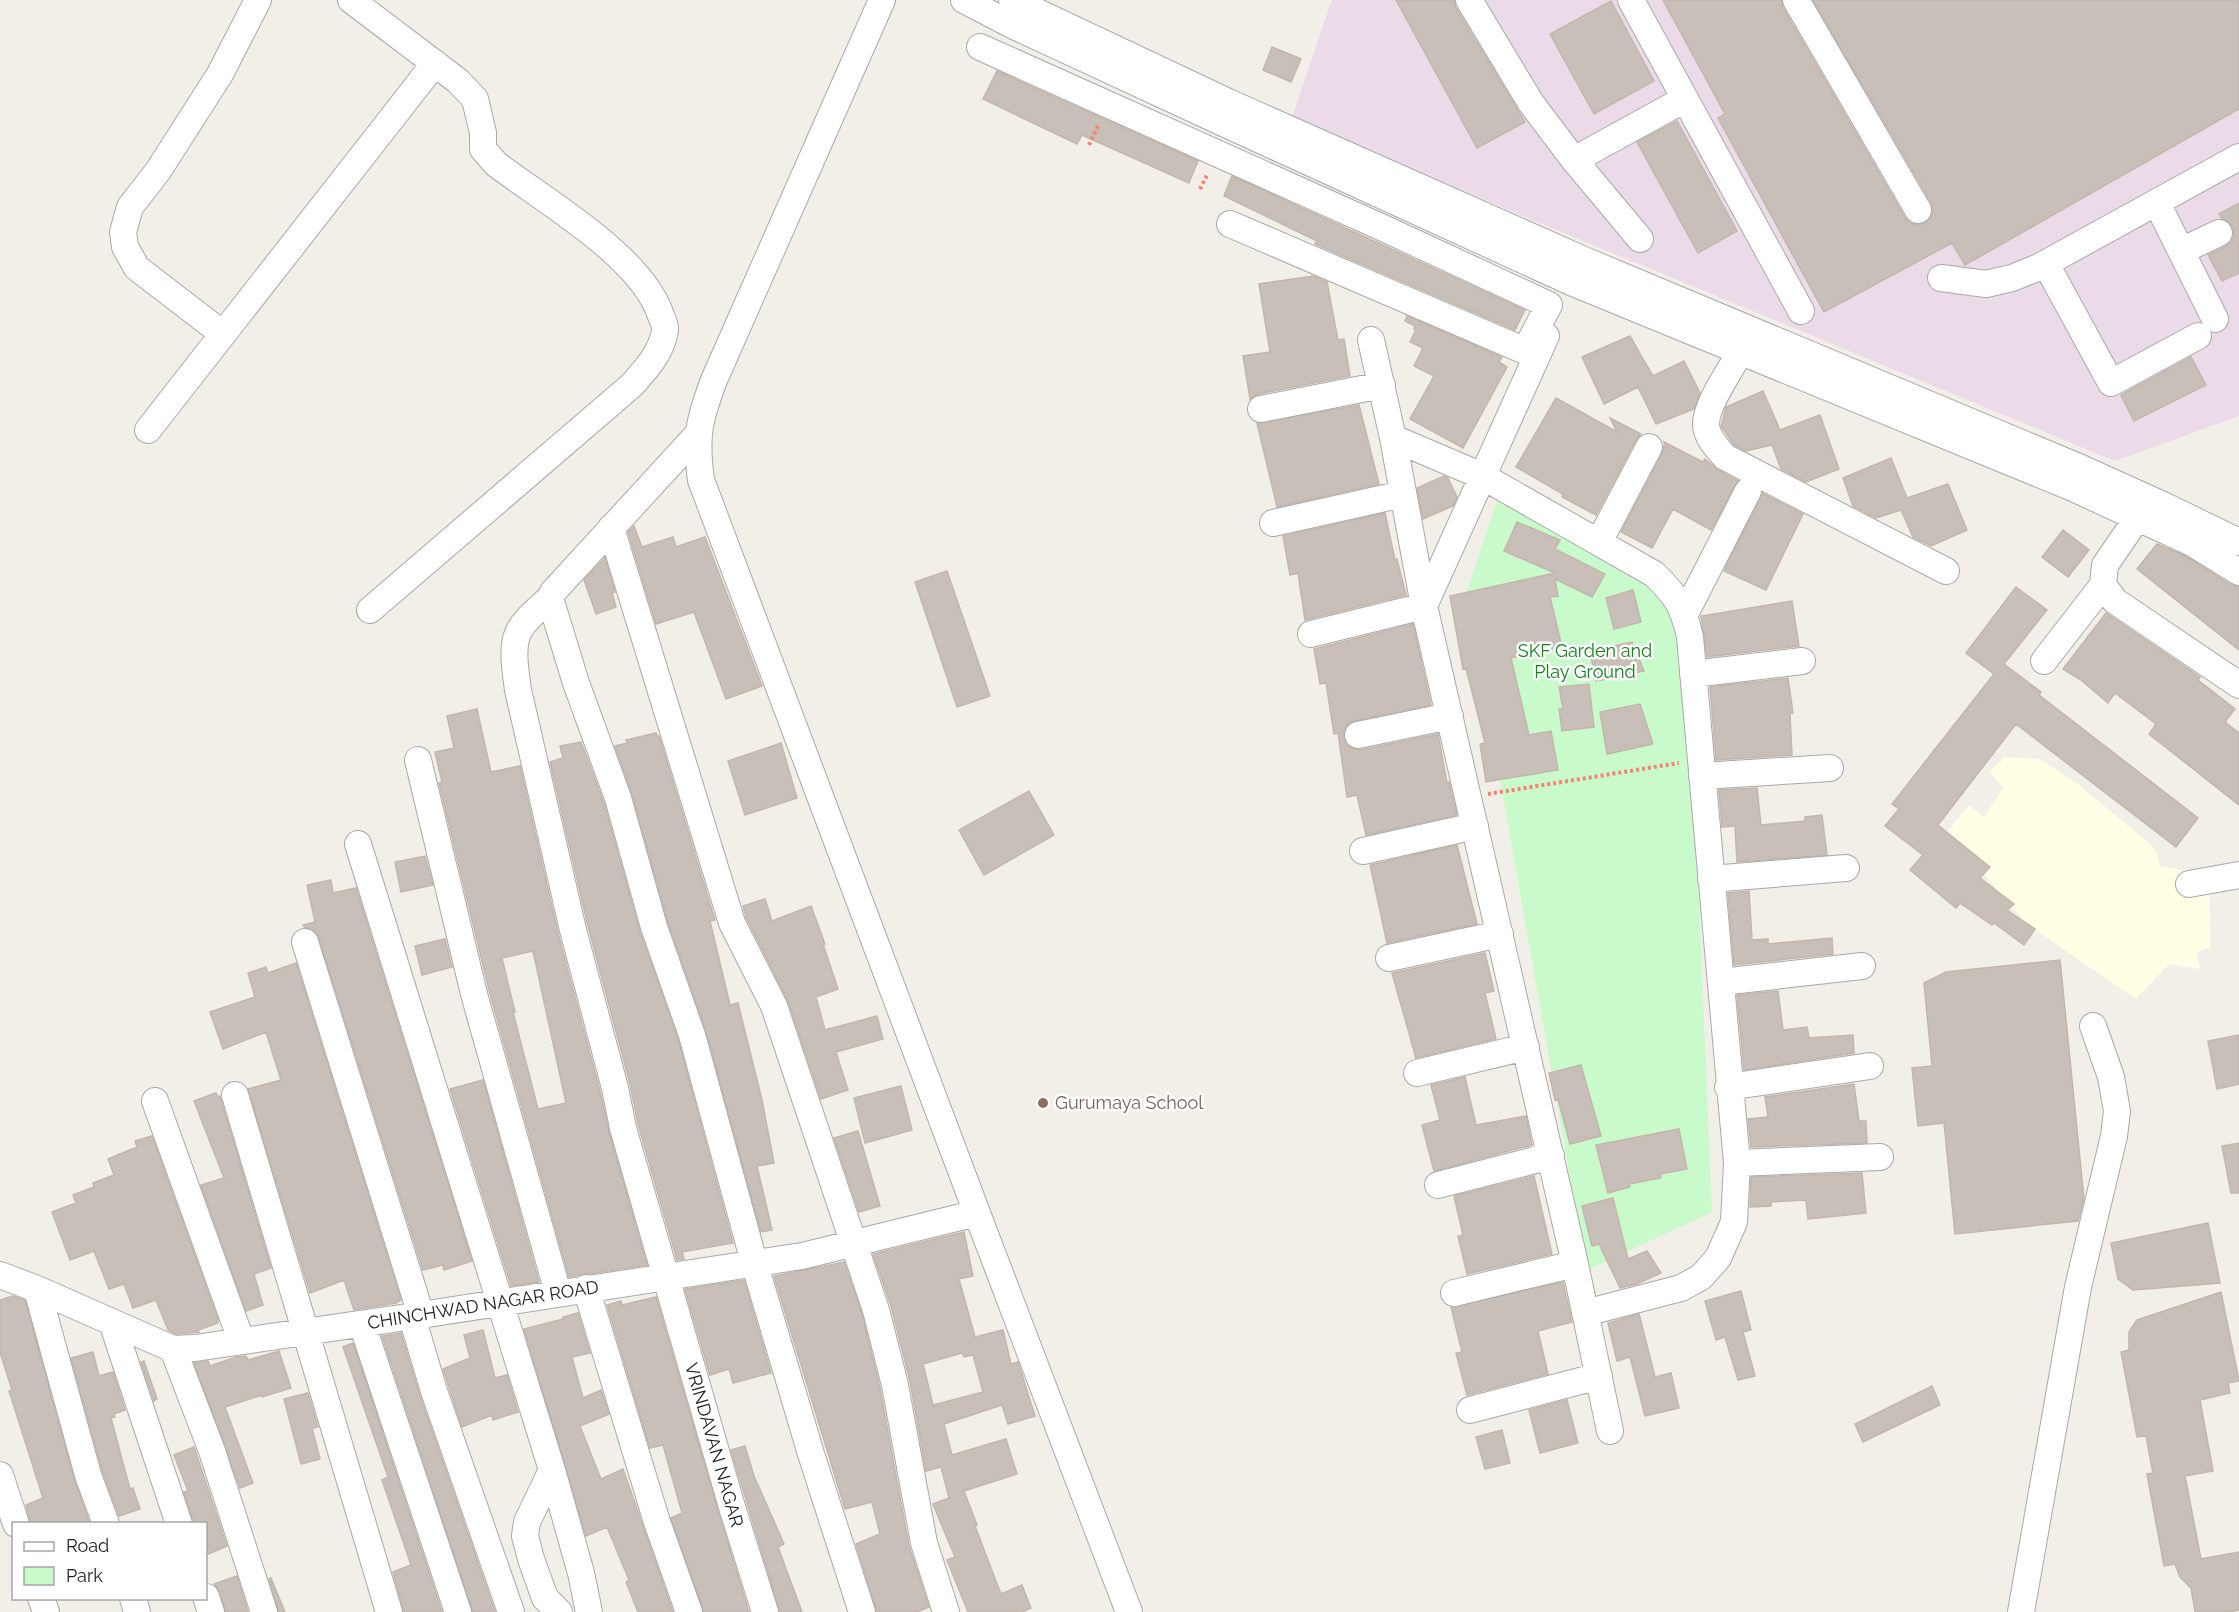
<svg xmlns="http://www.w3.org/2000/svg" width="2239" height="1612" viewBox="0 0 2239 1612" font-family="Raleway,sans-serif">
  <rect width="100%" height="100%" fill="#f2efe9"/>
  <path fill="#ebdbe8" d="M1332,0h907v416l-124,45 -824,-341z"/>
  <path fill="#ffffe5" d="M2005,757l35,2 35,23 73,60 8,9 4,15 22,4 20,-1 13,17 -6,9 2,52 -14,5 3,17 -31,-5 -33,35 -109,-75 -80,-92 22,-27 15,12 19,-29 -13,-17z"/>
  <path fill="#c8facc" d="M1497,501l189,93 26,618 -122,57 -7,-18 -116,-660z"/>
  <path fill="#c7bfb8" stroke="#c4b6ab" stroke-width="1.5" fill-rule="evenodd" d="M1396,0h58l2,8 69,114 -48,26z
    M1663,0h118l2,8 122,210 5,5 7,2 8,-2 6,-5 2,-7 -2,-9 -118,-202h426v109l-274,156 -13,-22 -128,69 -106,-194 7,-4z
    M1611,1l43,80 -60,33 -44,-80z
    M1272,47l29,12 -10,23 -28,-12z
    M997,71l201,90 -9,22 -107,-48 -5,9 -94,-45z
    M1677,121l60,110 -39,22 -61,-111z
    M1232,176l293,134 -10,20 -200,-86 2,-3 -93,-45z
    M2239,203v70l-17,8 -14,-26 17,-8 7,-6 2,-6 -1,-8 -5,-6 -6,-2 -3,-5z
    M1313,276l14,6 11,58 6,-1 6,37 -92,18 -8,5 -7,-43 27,-4 -11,-68z
    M1407,316l95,41 -3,5 8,5 -44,81 -53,-29 24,-43 -20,-10 9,-18 -13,-6 6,-12 -2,-1 1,-3 -10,-5z
    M1630,336l23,40 31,-15 16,32 -6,16 -38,15 -18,-37 -34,17 -22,-47z
    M2191,357l15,28 -72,36 -13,-26z
    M1763,391l17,39 40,-15 19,54 -33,13 -25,-13 -9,-24 -26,6 -12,-6 -13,-19 5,-19z
    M1556,398l61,34 -7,-14 31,16 -5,6 -40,75 -34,-18 1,-3 -47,-27z
    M1359,405l20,79 -102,23 -20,-84z
    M1664,442l39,20 2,-3 13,11 20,11 -27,49 -38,-21 -21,39 -31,-16 41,-78 2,-8 3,2z
    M1891,458l16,40 41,-14 19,46 -36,16 -18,-9 -12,-27 -25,8 -23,-12 -10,-28z
    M1444,476l4,2 9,19 -4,9 -30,13 -6,-31z
    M1762,493l41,21 -37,76 -42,-19z
    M1385,513l10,47 2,-1 9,36 -101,25 -7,-47 -8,2 -7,-39z
    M1517,522l43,18 -5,9 50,25 -13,23 -37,-18 3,17 -8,1 12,50 -51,11 18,77 22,-4 7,39 -72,12 -6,-38 5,-1 -19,-75 -3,1 -13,-73 105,-23 -51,-22z
    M634,526l8,21 31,-10 3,10 29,-10 57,149 -36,13 -32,-87 -38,12 -28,-92z
    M2063,530l26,20 -21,27 -26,-20z
    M2157,544l28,12 44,28 10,3v63l-102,-81z
    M605,558l10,34 -3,1 4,14 -20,7 -12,-34z
    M947,571l43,125 -33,11 -42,-125z
    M2016,587l31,23 -43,54 37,28 -2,3 159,123 -22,29 -160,-123 -78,101 52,42 -10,11 34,26 -7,6 28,19 -11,16 -30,-22 -2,2 -32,-22 -4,5 -46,-38 13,-15 -38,-29 14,-17 -7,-5 102,-130 -28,-21z
    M1633,590l8,32 -27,7 -8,-31z
    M1792,601l7,45 -92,11 -6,-41z
    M2106,613l94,64 -2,3 37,29 -10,13 14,11v72l-90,-71 7,-10 -41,-31 -7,10 -27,-23 -18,-11z
    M1413,624l18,81 -77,16 -5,2 -5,7v9l2,5 7,5 7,1 78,-16 9,49 2,-1 8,33 -91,20 -9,-40 -10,2 -9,-64 -4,1 -8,-51 -6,1 -6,-35z
    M1632,642l12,29 -48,10 -6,-30z
    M1788,678l5,35h-3l2,42 -76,5 -6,-73z
    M1589,684l5,43 -32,4 -3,-22h4l-4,-22z
    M1640,704l13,40 -46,10 -7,-42z
    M477,709l14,63 29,-6 38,167 42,158 9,41 38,133 -78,12 -80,-287 -50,-207 3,-1 -7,-30 19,-4 -7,-32zM533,951l33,152 -28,6 -25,-97h2l-13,-54z
    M656,733l1,3h2l56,184 -5,1 20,84 8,-2 24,97 12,63 -17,3 15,64 -11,2 -55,-201 -38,-109 -36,-128 -17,-48 12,-3 -1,-3z
    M581,742l23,61 36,129 38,107 55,204 -51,9 2,7 -7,1 -39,-136 -8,-40 -42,-158 -38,-164 13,-4 -3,-12z
    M781,743l16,55 -52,17 -17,-54z
    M1757,788l4,37 44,-4v-4l17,-2 5,40 -90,7 -2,-36 -13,1 -3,-37z
    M1029,791l25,44 -70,40 -25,-45z
    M1457,845l20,79 -90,19 -17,-78z
    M425,856l8,29 -32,7 -6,-30z
    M331,880l2,13 23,-5 116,373 -28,9 -1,-5 -20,5 -104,-332 -4,-7 -11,-4 -1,-2 12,-3 -8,-37z
    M1749,891l3,49 16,-1v5l64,-6 1,16 -99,11 -6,-72z
    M765,899l7,22 39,-15 14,38h-2l15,45 -22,8 9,33 52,-14 6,23 -47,13 12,38 -27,9 -33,-98 -42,-84 -3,-11z
    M445,939l7,28 -30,8 -7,-29z
    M1485,953l9,38 -9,2 11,46 -80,19 -24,-85z
    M2060,960l24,239 -6,22 -123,13 -11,-111 -26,3 -6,-58 20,-2 -8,-83 22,-11z
    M296,963l105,337 -5,3 -42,7 -10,-30 -34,13 -62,-204 33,-9 -15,-48 -43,17 -13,-37 45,-15 -7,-24 18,-6 2,6z
    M1778,991l5,39 24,-3 2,11 44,-3 1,18 -110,17 -7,-75z
    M2239,1035v49l-22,5 -9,-48z
    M1581,1065l20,71 -31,8 -12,-45 -3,1 -6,-27z
    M1465,1077l11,48 50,-9 6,29 -98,26 -12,-46 18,-5 -9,-35z
    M483,1080l56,202 -28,4 -61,-197z
    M1854,1084l5,37h7l1,22 -116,4 -3,-28 20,-2 -3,-20z
    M901,1086l11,44 -47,13 -11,-45z
    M216,1093l2,4 2,-1 51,172 -17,6 9,31 -17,6 -45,-126 23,-7 -30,-77z
    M1679,1129l8,40 -27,5 1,4 -32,6 1,3 -22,6 -12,-48z
    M858,1131l22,75 -21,6 -25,-74z
    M152,1136l66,184v3l-20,7 1,2 -23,2 -8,-4 -12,-30 -23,8 -9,-24 -15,5 -15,-38 -24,9 -18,-48 24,-9 -3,-8 21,-8 -1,-4 21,-8 -6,-16 29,-12 -2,-6z
    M2239,1143v50h-8l-9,-47z
    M1862,1173l4,40 -58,6 -2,-19 -35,2v4l-21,1 1,-30z
    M1534,1176l18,78 -85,20 -9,-38 5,-1 -9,-39z
    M1613,1198l15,61 19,-8 14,22 -24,11 -17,4 -21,-44 -7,2 -10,-40z
    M2208,1223l12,60 -87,7 -15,-11 -7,-36z
    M964,1232l9,44 -14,3 16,58 28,-7 8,34 7,-2 17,54 -27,8 -6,-19 -58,19 8,31 54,-16 11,35 -53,17 13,34 -2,1 26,68 21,-9 9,23 -9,4h-54l-21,-52 8,-3 -22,-53 16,-6 -8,-31 -15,4 -16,-90 -19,-75 -18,-52zM962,1353l2,4 9,-2 10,37 -50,13 -10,-41z
    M844,1262l18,52 18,74 29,158 20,61 -12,5h-40l-21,-68 24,-10 -8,-32 -27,7 -71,-233z
    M744,1280l27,93 -38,10 -4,-14 -19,6 -25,-86z
    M1563,1282l9,40 -34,9 10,43 -81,21 -11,-42 6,-1 -11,-45z
    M1741,1291l10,39 -8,2 12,44 -17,4 -13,-43 -9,3 -11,-39z
    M2221,1292l18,89 -11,2 2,10 -30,7 13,71 -28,5 16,83 38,-7v58l-11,2h-33l-4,-24 -11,-11 -5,-13 -11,2 -17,-92 6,-1 -7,-37 -9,1 -16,-85 8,-2v-18l8,-12z
    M13,1296l12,4 49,179 16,45h-59l-5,-19 17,-7 -34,-107 3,-1 -12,-38v-52z
    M656,1297l62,214 31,101h-45l-33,-94 11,-5 -19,-68 -13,3 -43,-143 14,-4 1,4z
    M578,1313l12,40 -18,4 11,41 18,-8 8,24 -29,12 21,53 22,-10 50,143h-35l-12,-30 3,-2 -22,-53 -21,9 -62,-207 39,-10v-2z
    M1639,1314l16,63 16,-4 8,35 -34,8 -15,-59 -13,4 -9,-38z
    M483,1330l12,48 12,-3 11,37 -25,8 -1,-5 -30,12 -19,-58 27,-11 -6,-23z
    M401,1333l19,63 75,216h-22l-91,-276z
    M353,1343l89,269h-38l-11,-40 18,-7 -29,-85 6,-3 -45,-130z
    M279,1351l12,37 -29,9v-2l-37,12 28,76 -13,5 -46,-125 14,-2 2,5 26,-9 10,-1 2,4z
    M93,1352l6,24 14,-4 12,38 -11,4 1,3 -4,1 19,71 3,-1 7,21 -21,7 -17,-46 -31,-112z
    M144,1361l13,38 -3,2 -13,-39z
    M1932,1386l8,19 -77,37 -8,-18z
    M308,1393l10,34 -6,1 8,31 -19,5 -17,-65z
    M1567,1400l11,43 -38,10 -11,-43z
    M1502,1430l8,33 -25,6 -9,-32z
    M745,1446l9,30 30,68 -6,3 24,65h-22l-49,-162z
    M194,1447l33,99 -21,9v-31h-12l-10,-32 4,-1 -14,-36z
    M237,1576l11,36h-22l-6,-20 -6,-8z
    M271,1578l14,34h-6l-10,-33z"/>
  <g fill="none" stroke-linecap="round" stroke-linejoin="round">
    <defs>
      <path id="minor" d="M351,0l107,81 17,18 8,34v16l13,15c50,38 143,91 164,149 2,6 6,12 5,18 -4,22 -18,37 -33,54l-262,225
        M882,0l-168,380c-15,40 -19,56 -13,100l276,733 152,399
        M964,0l48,25 207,96 352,161 502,206 119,55 47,29
        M1012,0l216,102 356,158 497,208 82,37 76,37
        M1469,0l62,103 43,57 66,79
        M1631,0l170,311
        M1796,0l122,210
        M980,47l401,180 168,78 -24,46
        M1574,160l111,-61
        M2157,203l58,116
        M1230,224l307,132
        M2181,251l38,-18
        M2046,264l65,119 87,-47
        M1941,278l45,6 26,-6 27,-11 200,-110
        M223,334l-86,-66 -12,-21 -2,-15 7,-25 28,-36 62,-97 38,-74
        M1371,340l22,98 31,168 151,658 35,167
        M1741,351c-10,18 -35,53 -35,73 0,13 11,24 19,33l221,114
        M1261,409l121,-24
        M148,430l287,-367
        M697,435l-144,157 -3,6 26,85 42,115 36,129 38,108 62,227 57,192 51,158
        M1393,438l89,38 172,98c23,22 29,32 36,63l47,526 -3,59 -16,36 -17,19 -20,11 -96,25
        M2138,517l-33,48 -2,20 12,16 124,84
        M1273,523l130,-29
        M611,528l121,395 42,83 102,304 19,75 29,158 22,69
        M1599,542l50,-95
        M550,598c-10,10 -26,21 -32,35 -7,16 -2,40 0,57l55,240 42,158 8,40 109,379 33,105
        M1685,614l63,-123
        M1311,634l113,-28 122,-270
        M2044,661l59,-76
        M1693,674l109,-13
        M1358,735l92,-19
        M418,760l56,234 84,299
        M1702,776l128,-8
        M358,844l194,626 29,103 8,39
        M1363,851l112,-25
        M1711,879l135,-11
        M2189,884l50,-9
        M305,942l116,373
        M1389,958l111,-24
        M1721,982l141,-16
        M1417,1073l109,-26
        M1728,1087l142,-21
        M235,1095l154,517
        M155,1101l86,239
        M1737,1163l143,-6
        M1438,1185l113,-29
        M0,1275l37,14 136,60 22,-1 226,-33 381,-59 175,-43
        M586,1288l71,234 32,90
        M37,1289l51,186 18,49
        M1454,1293l121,-29
        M412,1317l22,74 77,221
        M112,1322l67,202
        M362,1324l96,288
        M173,1349l39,102 52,161
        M1470,1410l129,-34
        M552,1470l-25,52 -2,14 6,23 14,39 14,14
        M0,1475l16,49
        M206,1597l5,15
        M41,1598l5,14
        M133,1598l4,14
        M2021,1612l57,-325 36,-151 3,-25 -6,-34 -18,-51"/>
    </defs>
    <use href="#minor" stroke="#a9a9a9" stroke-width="28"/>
    <path stroke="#fa8072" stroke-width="4" stroke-dasharray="3 3" stroke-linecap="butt" d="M1089,145l10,-21
      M1200,189l8,-16
      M1488,794l191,-31"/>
    <use href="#minor" stroke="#fff" stroke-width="26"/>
  </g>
  <circle fill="#8d6e63" stroke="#fff" stroke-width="2" cx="1043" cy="1103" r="6"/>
  <g text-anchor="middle" stroke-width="5" stroke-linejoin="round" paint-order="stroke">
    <g font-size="18" fill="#0c8416" stroke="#fff">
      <text x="1585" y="657">SKF Garden and<tspan x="1585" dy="21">Play Ground</tspan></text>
    </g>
    <g font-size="18" fill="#785e54" stroke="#fff" text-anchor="start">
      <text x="1055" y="1109">Gurumaya School</text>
    </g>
    <g font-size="18" fill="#222" stroke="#fff">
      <text transform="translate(483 1305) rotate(-9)" y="6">CHINCHWAD NAGAR ROAD</text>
      <text transform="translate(714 1445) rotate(74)" y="6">VRINDAVAN NAGAR</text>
    </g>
  </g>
  <rect x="12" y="1522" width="195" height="78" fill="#ffffff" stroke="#a7a7a7" stroke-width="1.5"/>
  <rect x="24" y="1542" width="30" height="9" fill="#ffffff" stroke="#a7a7a7" stroke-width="1.5"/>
  <text x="66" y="1552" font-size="18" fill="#222222">Road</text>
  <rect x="24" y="1567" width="30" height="18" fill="#c8facc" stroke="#a7a7a7" stroke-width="1.5"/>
  <text x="66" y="1582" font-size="18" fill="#222222">Park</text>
</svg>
